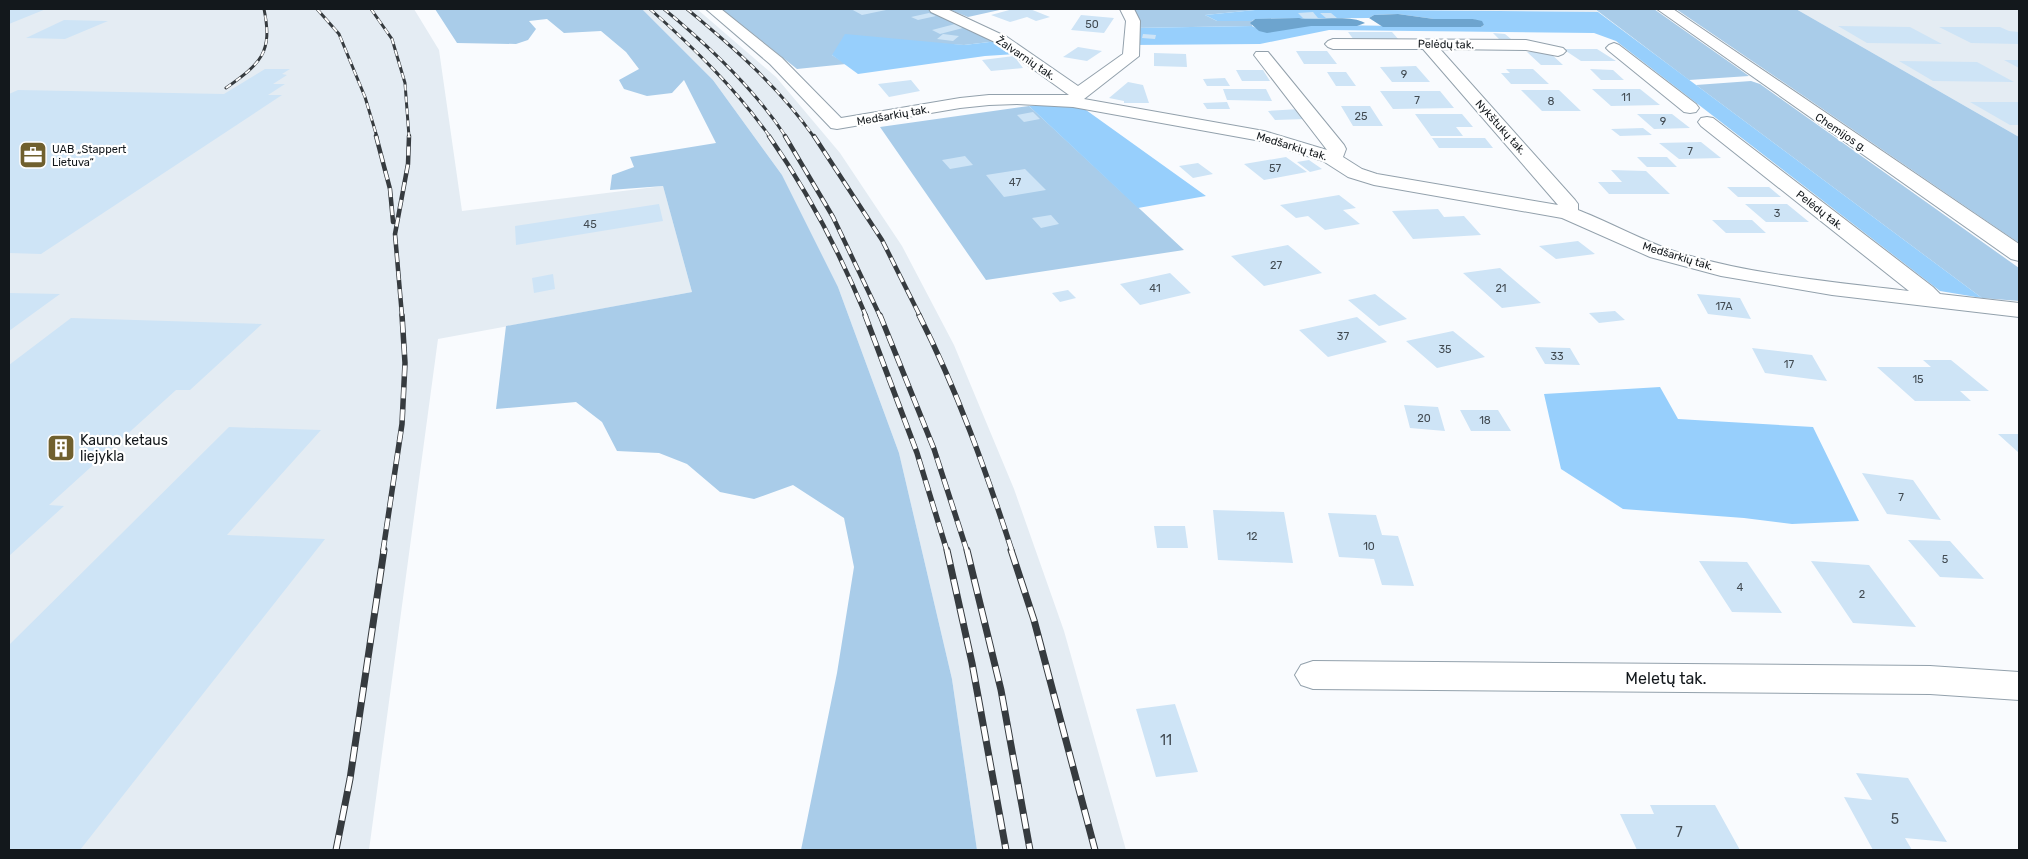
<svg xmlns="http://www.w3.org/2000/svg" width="2028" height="859" viewBox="0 0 2028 859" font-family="Rubik,sans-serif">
  <rect width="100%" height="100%" fill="#f9fbfe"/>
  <path fill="#e4ecf3" d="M9,9h405l25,41 23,161 201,-25 29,106 -254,47 -69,511h-360z
    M642,9h55l79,68 64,76 62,93 52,99 60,144 50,142 62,219h-149l-25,-171 -53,-226 -61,-166 -56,-112 -69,-95z
    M1343,9h252l3,3z
    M1796,9h223v128z"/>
  <path fill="#a9cce9" d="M435,9h207l71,71 69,95 56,112 61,166 53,226 25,171h-176l36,-177 17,-106 -10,-49 -51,-33 -39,14 -34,-7 -33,-28 -28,-11 -42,-2 -15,-29 -26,-20 -80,7 10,-83 186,-34 -29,-106 -53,4 2,-15 22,-8 -4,-10 86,-14 -32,-63 -12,13 -25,3 -23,-7 -5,-9 20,-11 -13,-17 -25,-21 -37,2 -17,-14 -18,2 7,8 -8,11 -12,4 -59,-1z
    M722,9h213l34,14 29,18 -34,4 -52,-3 -80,13 14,9 -49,5z
    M948,9h56l-36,8z
    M1127,9h138l-60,6 12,6h35v5l-121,2 2,-7z
    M1595,9h59l95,67 -60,4z
    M1676,9h120l223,128v106z
    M1751,81l9,3 259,184v33l-37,-3 -286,-213z
    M1029,106l155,144 -198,30 -106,-153z"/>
  <path fill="#97cffc" d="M1265,9l333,3 384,286 -42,-7 -324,-250 -22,-8 -265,-3 -69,14 -129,1v-17l121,-2 4,2 68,-3 157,2 3,-2 -11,-6h-39l-36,-5 -24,1 -5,3 -114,1 -3,2h-35l-12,-6z
    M845,34l119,11 34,-4 18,13 -31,2 -127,18 -26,-19z
    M1079,105l127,91 -68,12 -109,-102z
    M1660,387l18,32 135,8 46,94 -67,3 -48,-6 -121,-9 -62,-40 -17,-75z"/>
  <path fill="#6da4ce" d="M1398,14l36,5h39l9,2 2,4 -3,2h-98l-14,-9 5,-3z
    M1299,18c18,3 52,-4 66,5l-8,3h-46l-44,7 -8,-2 -9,-8 5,-4z"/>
  <path fill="#cee4f6" d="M9,9h37l-37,15z
    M851,9h35v1l-24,5z
    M1013,9h17l20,8 -14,4 -9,-4 -17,5 -19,-7z
    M1313,12l5,6h-15l-5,-5z
    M929,13l7,3 -18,4 -7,-3z
    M1320,13h11l6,5h-11z
    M1081,15l33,3 -10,15 -33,-3z
    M64,20l44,1 -43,18 -39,-1z
    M955,24l8,4 -23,6 -8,-4z
    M1838,26l72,1 32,17 -75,-1z
    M1939,27h61l9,4 10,1v12l-48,-1z
    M1348,32h44l7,8h-45z
    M1493,33l12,1 12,10h-13z
    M943,34l16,2 -6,5 -16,-2z
    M1143,34l13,1 -1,4 -13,-1z
    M1078,47l24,4 -15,10 -24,-4z
    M1563,49h34l19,12h-35z
    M1296,51h31l10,13h-33z
    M1527,52h22l14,13h-22z
    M1154,53l32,1 1,13 -33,-1z
    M1014,56l9,12 -32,3 -9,-11z
    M2004,60h15v8z
    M1899,61l78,1 37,20 -81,-1z
    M1416,66l14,16h-38l-12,-15z
    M265,69h25l-8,5 5,1 -14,9h12l-17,11h14l-241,159 -32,-1v-159l9,-4 206,4z
    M1506,69h27l16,15h-38l-10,-11h9z
    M1590,69l23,1 11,10h-23z
    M1236,70h27l7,11h-28z
    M1327,72h19l10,14h-20z
    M1225,78l5,8h-23l-4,-7z
    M911,80l9,11 -31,6 -11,-13z
    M1128,82l15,3 6,18h-25v-2l-15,-3z
    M1223,89h43l6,12 -45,-1z
    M1592,89h48l20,16 -49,1z
    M1521,90h38l22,21h-39z
    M1380,91h60l14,17 -61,1z
    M1227,102l3,7h-23l-4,-6z
    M1970,102h49v23h-9z
    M1341,106h29l13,20h-30z
    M1299,109l7,10 -31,1 -7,-9z
    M1033,112l7,7 -16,3 -7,-7z
    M1415,114h47l11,13h-17l7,9h-32z
    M1637,114h35l18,14 -36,1z
    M1643,128l9,7 -32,1 -9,-7z
    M1432,138h53l8,10h-54z
    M1701,142l20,16 -42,1 -20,-16z
    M965,156l8,9 -23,4 -8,-9z
    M1286,157l21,15 -43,8 -20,-16z
    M1637,157h30l10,10h-30z
    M1309,160l13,9 -12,3 -13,-10z
    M1198,163l15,11 -20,4 -14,-12z
    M1025,169l21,21 -42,7 -18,-22z
    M1611,170l35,1 24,23h-61l-11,-12h24z
    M1727,187h42l12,10h-43z
    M1339,195l17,13 -13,2 17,14 -35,6 -17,-14 -12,2 -16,-13z
    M659,204l4,17 -147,24 -1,-19z
    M1745,204h42l22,18h-43z
    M1438,209l6,8 20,-1 17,19 -68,4 -21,-28z
    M1051,215l8,9 -18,4 -9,-10z
    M1712,220h40l14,13h-40z
    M1578,241l17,13 -39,5 -17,-13z
    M1288,245l34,28 -58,13 -33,-30z
    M1500,268l41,35 -39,5 -39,-35z
    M1170,273l21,20 -51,12 -20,-21z
    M553,274l2,15 -21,4 -2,-15z
    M1068,290l8,8 -16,4 -8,-9z
    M9,293l51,1 -51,37z
    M1375,294l32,25 -28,7 -31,-26z
    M1697,294l43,4 11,21 -43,-5z
    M1615,311l10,9 -26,3 -10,-10z
    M1357,317l30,25 -59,15 -29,-27z
    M71,318l191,6 -72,66h-14l-127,115 15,1 -55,50v-191z
    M1453,331l32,26 -48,11 -31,-27z
    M1535,347l35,1 10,17 -35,-1z
    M1752,348l60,7 15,26 -62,-8z
    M1923,360h28l38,31h-29l11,10h-56l-38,-34h54z
    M1404,405l34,2 7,24 -35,-3z
    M1460,410h38l13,21h-40z
    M229,427l92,3 -94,105 98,4 -245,311h-71v-205z
    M1998,434h21v19z
    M1862,473l51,7 28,40 -54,-6z
    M1213,510l71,2 9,51 -75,-3z
    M1328,513l48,2 6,20 16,1 16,50 -32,-1 -8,-26 -35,-2z
    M1154,526h31l3,22h-31z
    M1908,540l42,1 34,38 -44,-2z
    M1699,561l48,1 35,51 -50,-1z
    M1811,561l58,4 47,62 -63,-4z
    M1175,704l23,68 -42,5 -20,-68z
    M1856,773l52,5 39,64 -42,-4 7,12h-39l-29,-53 28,3z
    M1650,805h65l25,45h-103l-17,-36h34z"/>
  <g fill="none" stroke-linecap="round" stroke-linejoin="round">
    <defs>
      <path id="street" d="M706,9h15l61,49 59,60 119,-20 29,-3h80l-72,-52 -66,-31 -2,-3h18l60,28 71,49 45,-32 3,-33 -6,-12h14l6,12 -1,35 -55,43 180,32 63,19 -73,-95 2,-3h12l76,93 2,4 -3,8 19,12 15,5 181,31 -135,-156h-90l-5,-2 -3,-3 3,-3 5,-2 193,1 37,8 3,3 -3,3 -5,2 -32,-6 -86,-1 135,151 3,4v6c34,13 66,32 102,43 73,22 153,29 229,38l-208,-165 -3,-4 3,-4 6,-1 6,1 220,169 7,7 79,9v14l-187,-22 -111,-19 -71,-19 -88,-39 -188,-33 -26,-8 -25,-16 -62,-20 -188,-34 -56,-3 -28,1 -29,3 -123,21 -6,-1 -61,-64z
        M1614,43l5,2 77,59 3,4 -3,4 -6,1 -6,-1 -75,-61 -3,-3 3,-3z
        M1313,661l617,5 89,6v28l-89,-6 -617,-5 -12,-4 -6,-10 6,-10z"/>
      <path id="secondary" d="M1657,9h16l346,235v17l-8,-2z"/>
    </defs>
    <use href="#street" stroke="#93a1ac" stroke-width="2"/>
    <use href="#secondary" stroke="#93a1ac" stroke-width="2"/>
    <use href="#street" fill="#fff" fill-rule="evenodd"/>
    <use href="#secondary" fill="#fff" fill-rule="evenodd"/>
    <defs>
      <path id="rail-far3" d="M317,9l22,25 26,63 12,40
        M371,9l21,30 13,44 4,54
        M650,9c44,39 86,80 120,128
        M664,9c45,37 90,79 122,128
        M687,9c47,39 92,78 127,128
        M226,88c35,-25 47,-35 38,-79"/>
      <path id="rail-far2" d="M376,136l14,53 3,33
        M769,136c39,56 71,117 97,180
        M785,136l48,81 47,99
        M814,136l68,104 38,76
        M402,316l-7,-82 13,-70 1,-28"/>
      <path id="rail-far1" d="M865,315l52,138 30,98
        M880,315l54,134 33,102
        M919,315c38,75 67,156 93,236
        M383,551l19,-127 3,-61 -3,-48"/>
      <path id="rail" d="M947,550l25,113 34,187
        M967,550l34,140 29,160
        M1011,550l23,70 61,230
        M336,850l14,-71 34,-229"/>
    </defs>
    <use href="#rail-far3" stroke="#363b3f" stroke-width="3"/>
    <use href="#rail-far2" stroke="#363b3f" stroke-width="4.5"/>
    <use href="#rail-far1" stroke="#363b3f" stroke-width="5.5"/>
    <use href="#rail" stroke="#363b3f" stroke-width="7"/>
    <use href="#rail-far3" stroke="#fff" stroke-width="2" stroke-dasharray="6" stroke-linecap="butt"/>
    <use href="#rail-far2" stroke="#fff" stroke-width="3" stroke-dasharray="9" stroke-linecap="butt"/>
    <use href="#rail-far1" stroke="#fff" stroke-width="4" stroke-dasharray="11" stroke-linecap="butt"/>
    <use href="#rail" stroke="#fff" stroke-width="5" stroke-dasharray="15" stroke-linecap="butt"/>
  </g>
  <defs>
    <symbol id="office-square" viewBox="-11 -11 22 22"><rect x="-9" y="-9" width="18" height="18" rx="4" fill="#70602e" stroke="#fff"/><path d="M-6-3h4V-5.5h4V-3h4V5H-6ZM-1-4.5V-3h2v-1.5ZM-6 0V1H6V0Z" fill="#fff"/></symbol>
    <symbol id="building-square" viewBox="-11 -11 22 22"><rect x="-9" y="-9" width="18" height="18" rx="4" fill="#70602e" stroke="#fff"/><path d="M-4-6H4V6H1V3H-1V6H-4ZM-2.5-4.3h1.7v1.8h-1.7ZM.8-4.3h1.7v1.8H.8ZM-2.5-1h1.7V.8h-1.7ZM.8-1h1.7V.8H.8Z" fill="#fff"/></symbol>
  </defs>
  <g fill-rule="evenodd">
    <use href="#office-square" x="17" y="139" width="32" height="32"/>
    <use href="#building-square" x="45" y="432" width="32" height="32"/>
  </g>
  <g text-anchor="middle" stroke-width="4.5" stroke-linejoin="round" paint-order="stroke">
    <g font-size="11" fill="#424b52">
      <text x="1092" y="28">50</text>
      <text x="1404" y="78">9</text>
      <text x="1626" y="101">11</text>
      <text x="1417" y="104">7</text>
      <text x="1551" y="105">8</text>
      <text x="1361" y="120">25</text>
      <text x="1663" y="125">9</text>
      <text x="1690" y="155">7</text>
      <text x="1275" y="172">57</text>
      <text x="1015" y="186">47</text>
      <text x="1777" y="217">3</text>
      <text x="590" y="228">45</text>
      <text x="1276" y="269">27</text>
      <text x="1155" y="292">41</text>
      <text x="1501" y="292">21</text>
      <text x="1724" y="310">17A</text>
      <text x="1343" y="340">37</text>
      <text x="1445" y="353">35</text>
      <text x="1557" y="360">33</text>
      <text x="1789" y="368">17</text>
      <text x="1918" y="383">15</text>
      <text x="1424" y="422">20</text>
      <text x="1485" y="424">18</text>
      <text x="1901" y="501">7</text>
      <text x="1252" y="540">12</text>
      <text x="1369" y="550">10</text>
      <text x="1945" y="563">5</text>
      <text x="1740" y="591">4</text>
      <text x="1862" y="598">2</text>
    </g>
    <g font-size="11" fill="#13181c" stroke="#fff">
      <text transform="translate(1446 44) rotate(1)" y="4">Pelėdų tak.</text>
      <text transform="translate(1026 58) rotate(34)" y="4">Žalvarnių tak.</text>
      <text transform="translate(893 115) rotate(-10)" y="4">Medšarkių tak.</text>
      <text transform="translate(1501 127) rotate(48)" y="4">Nykštukų tak.</text>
      <text transform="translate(1841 132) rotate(34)" y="4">Chemijos g.</text>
      <text transform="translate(1292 146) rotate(17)" y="4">Medšarkių tak.</text>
      <text transform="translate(1820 210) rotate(38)" y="4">Pelėdų tak.</text>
      <text transform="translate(1678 256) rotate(17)" y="4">Medšarkių tak.</text>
    </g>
    <g font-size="11" fill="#13181c" stroke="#fff" text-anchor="start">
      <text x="52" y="153">UAB „Stappert<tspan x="52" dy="13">Lietuva“</tspan></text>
    </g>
    <g font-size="14" fill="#13181c" stroke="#fff" text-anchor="start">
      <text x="80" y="445">Kauno ketaus<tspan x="80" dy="16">liejykla</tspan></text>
    </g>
    <g font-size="14" fill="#424b52">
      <text x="1166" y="745">11</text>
      <text x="1895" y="824">5</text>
      <text x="1679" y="837">7</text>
    </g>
    <g font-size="16" fill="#13181c" stroke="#fff">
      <text x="1666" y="684">Meletų tak.</text>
    </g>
  </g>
  <rect width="2028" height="859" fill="none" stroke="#13181c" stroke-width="20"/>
</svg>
